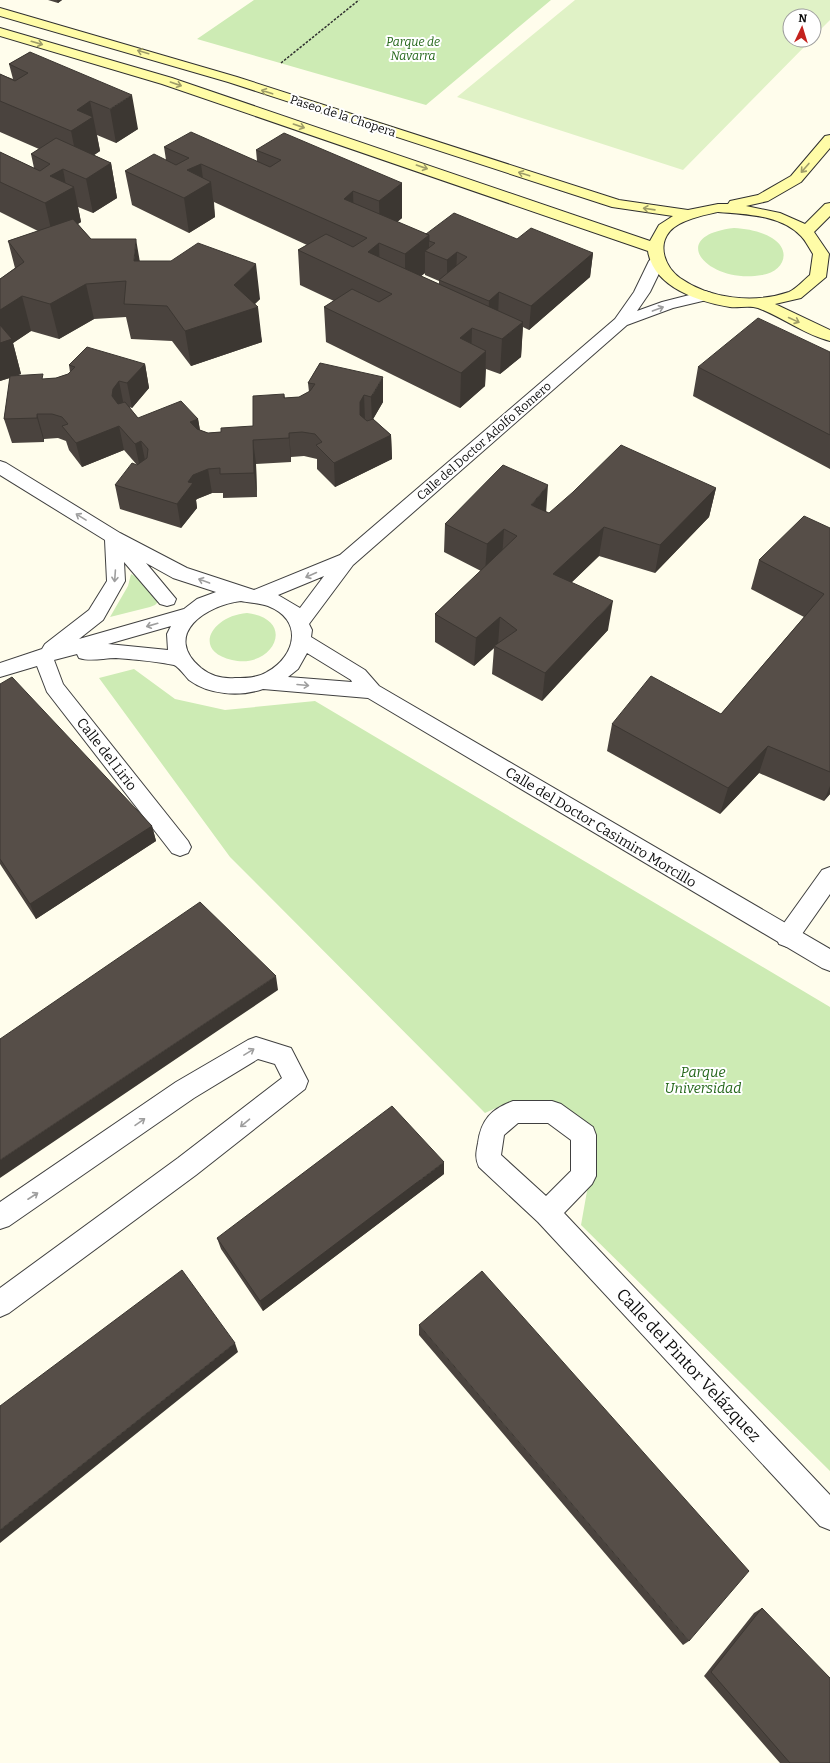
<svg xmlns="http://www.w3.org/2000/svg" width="830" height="1763" viewBox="0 0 830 1763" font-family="Bitter,serif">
  <rect width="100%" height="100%" fill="#fffdec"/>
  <path fill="#cdebb4" d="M254,0h297l-125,105 -229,-66z
    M734,228c14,1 26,3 38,10 21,13 11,34 -10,37 -53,10 -98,-39 -28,-47z
    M131,574l26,14 2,13 -4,4 -5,2 -40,10 18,-31z
    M247,613c52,7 25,57 -15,47 -40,-9 -21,-44 15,-47z
    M134,669l41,30 50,11 90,-9 515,306v464l-249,-246 14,-79 -18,-31 -32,-15h-31l-29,13 -255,-256 -131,-179z"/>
  <path fill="#e0f2c6" d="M575,0h255v20l-16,16v-20h-24v24h21l-128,130 -226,-73z"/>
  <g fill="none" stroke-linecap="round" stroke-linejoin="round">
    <defs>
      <path id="lane" d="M830,867v27l-35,50 -8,3 -8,-3 -3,-7 3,-7 43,-60z
        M256,1037l35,11 17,33 -3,8 -109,86 -187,138 -9,4v-29l178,-130 104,-80 -7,-14 -17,-5 -64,39 -185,128 -9,3v-27l176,-120 72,-42z"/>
      <path id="street" d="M657,256l5,2 3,3 -15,31 -13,19 25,-9 43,-11 6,2 2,3 -2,3 -38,9 -46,17 -274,240 -44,59 3,6 -1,7 54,33 14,16 451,263v22l-8,-3 -454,-270 -105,-9c-23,8 -54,6 -74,-9 -4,-4 -10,-13 -15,-15 -14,-3 -44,-6 -58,-7 -13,0 -25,4 -37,0l-2,-4 -23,6 9,24 125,157 3,6 -3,6 -8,3 -8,-3 -125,-161 -10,-26 -37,11v-14l42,-14 3,-5 44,-34 18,-29 -2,-41 -105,-65v-14l6,2 114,70 67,35 67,22 86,-35 275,-236 19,-27 15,-31 3,-3zM124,562l36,42 7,2 7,-2 2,-5 -30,-36 27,15 43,14 -19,7 -13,10 -105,30 24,-19 22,-39zM324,576l-24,32 -22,-13zM241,601c9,2 19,2 27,5 36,14 28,50 -1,66 -10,6 -21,6 -32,6 -13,1 -24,-2 -34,-10 -40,-34 6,-63 40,-67zM171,626l-4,8 1,16 -60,-6zM307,653l44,27 1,2 -64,-5 10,-8z
        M513,1101h39l9,3 32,23 3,8v41l-4,8 -28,29 266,282v35l-10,-4 -282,-304 -59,-55c-4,-9 -3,-14 -1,-24 3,-23 13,-34 35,-42zM518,1123h30l23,17v31l-25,25 -45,-41 3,-20z"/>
      <path id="secondary" d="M0,8l237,69 382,123 69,10 30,-6h10l2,-3 28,-6 33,-19 34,-40 5,-1v13l-29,34 -33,19 -22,5 34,7 25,11 20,-20 5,-1v13l-16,16 15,22 -3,23 -25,21 -26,6 55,26v11c-25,-6 -48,-24 -72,-33 -9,-3 -19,0 -28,-1 -31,-5 -77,-20 -82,-56l-486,-167 -162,-48v-8l172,50 478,163 9,-16 14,-9 -61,-9 -384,-125 -228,-66zM718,212c27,2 63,3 83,24 5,5 8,12 12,18l-3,21c-6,5 -14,14 -21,17 -35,12 -79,7 -109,-14 -15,-11 -23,-32 -10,-47 10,-11 34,-16 48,-19z"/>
    </defs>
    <use href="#lane" stroke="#404040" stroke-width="2"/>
    <use href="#street" stroke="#404040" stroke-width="2"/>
    <use href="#secondary" stroke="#2f2f2f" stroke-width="2"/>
    <path stroke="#2f2f2f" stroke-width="1.5" stroke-dasharray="2.5 1.5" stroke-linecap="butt" d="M281,63l78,-63"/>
    <use href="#lane" fill="#fff" fill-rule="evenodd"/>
    <use href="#street" fill="#fff" fill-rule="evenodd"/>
    <use href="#secondary" fill="#fffca7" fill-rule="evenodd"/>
  </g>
  <path fill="#4a433e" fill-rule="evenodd" d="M48,0h14l-4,3z
    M30,52l108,77 -22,14 -19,-8 3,16 -6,4 17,8 6,35 -24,15 -15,-6 3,15 -3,2 13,15 49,22 120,38 -5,5 7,38 -71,24 -19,-25 -41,-2 -5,-22 -32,2 -35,20 -28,-8 -18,12 8,31 -6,2 29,3 12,-1 12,-4 2,-2 -1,-7 76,-1 4,24 -17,20 -3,-1 9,11 60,1 2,11 8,3 13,-1 32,-6 31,-32 1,4 14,-1 10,-5 -1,-9 12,-20 63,39 -10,17 18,16 1,24 -57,28 -18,-18v-10l-13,-3 -13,1v5l-35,2 1,33 -34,1v-5h-11l-15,6 -1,1 1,8 -16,20 -61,-19 -5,-24 22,-20 -13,-15 -42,17 -13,-17 -3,-9 -8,-3 -14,1v3l-32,1 -8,-24 6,-41 -10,3v-102l15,-11 -7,-27 30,-10 -38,-19v-60l34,16 -3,-14 8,-5 -39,-17v-58l13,5 -4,-15z
    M164,147l93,14 -1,-11 146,33v35l-5,4 29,12 91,5 76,14 -3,24 -61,53 -6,-3 -2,30 -21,17 -14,-5 -1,17 -25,22 -134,-66 -2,-35 10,-6 -34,-16 -2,-35 9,-5 -93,-43 1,15 -26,16 -57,-28 -7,-34 41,-11zM425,273v2l14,6v3l-18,-8z
    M830,352v117l-137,-73 5,-29z
    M716,488l-7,29 -54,56 -56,-17 -28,27 37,47 -66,71 -50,-27 2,-26 -20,18 -39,-24v-28l46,-43 -37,-19 1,-28 101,-12 3,1z
    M830,528v266l-6,7 -65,-28 -39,41 -113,-63 5,-27 109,-10 83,-97 -53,-28 8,-29z
    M0,684l152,142 4,15 -120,78 -36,-55z
    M444,1174l-181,137 -42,-62 -4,-11z
    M419,1325l270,316 -6,4 -264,-310z
    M762,1608l68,155h-50l-76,-87 50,-63z"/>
  <path fill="#3c3732" d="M57,0h5l-4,3z
    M132,95l6,34 -22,14 -6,-34z
    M90,101l10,50 -22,15 -7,-35 6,-21z
    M111,163l6,35 -24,15 -7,-34z
    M201,164l3,22 7,-4 4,35 -26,16 -5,-35 3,-28z
    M63,169l4,22 7,-4 7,35 -28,16 -8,-35 5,-27z
    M402,183v35l-22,18 -1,-35z
    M353,191l1,34 -10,-26z
    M429,235v17l-4,-1v22l-20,16v-35z
    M136,239l6,35 -8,-13z
    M379,243l1,35 -12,-26z
    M457,252l-1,25 -9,6v-23z
    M593,253l-3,24 -61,53 2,-24z
    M256,264l4,35 -12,11 10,-3 4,35 -71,24 -6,-35z
    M86,284l8,35 -35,20 -9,-35z
    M499,292l-1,25 -10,8 1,-24z
    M22,296l9,35 -18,12 8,31 -21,7v-71z
    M523,322l-2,35 -21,17 2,-35z
    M472,328l-1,35 -11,-25z
    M486,351l-1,35 -25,22 1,-35z
    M145,364l4,24 -17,20 -5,-25z
    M383,377v25l-11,19 -1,-24z
    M119,381l5,25 -6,7 -6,-17 1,-7z
    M364,395l1,25 -5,-5v-13z
    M37,414l7,25v3l-7,-24z
    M198,419l4,24 -12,-21z
    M119,426l5,24 -42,17 -6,-24z
    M289,433l2,24v5l-2,-24z
    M391,435l1,24 -57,28 -1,-24z
    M253,440l3,24 1,33 -3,-24z
    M141,441l5,24 -6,3 -5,-24z
    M208,469l4,24 -15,6 -1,1 1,8 -16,20 -4,-24 11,-22 5,-7z
    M548,485l-2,29 -15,-9z
    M716,488l-7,29 -54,56 5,-28z
    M604,527l-5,29 -49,47 3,-29z
    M504,529l-2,29 -17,15 2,-29z
    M613,601l-5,29 -66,71 3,-28z
    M500,617l-2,28 -4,1v2l-20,18 2,-28z
    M768,746l-9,27 -39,41 8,-26z
    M830,786v8l-6,7z
    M152,826l4,15 -120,78 -6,-15z
    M276,976l2,14 -278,188v-18z
    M444,1162v12l-181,137 -3,-10z
    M235,1343l3,9 -238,191v-13z"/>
  <path fill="#564e48" stroke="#3c3732" d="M30,52l102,43 -22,14 -20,-8 -13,9 16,7 -22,14 -71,-30v-27l15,7 13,-8 -19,-9z
    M191,132l79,35 11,-7 -25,-10 28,-17 118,50 -23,18 -26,-10 -9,8 85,36 -24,19 -26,-11 -11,9 155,70 -21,17 -30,-11 -12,10 26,13 -25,22 -137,-66 28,-18 27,13 13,-8 -94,-44 28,-16 27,13 14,-9 -166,-74 -14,6 24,12 -27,16 -59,-27 29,-17 22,11 13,-7 -25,-11z
    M56,138l55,25 -25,16 -23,-10 -13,7 24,11 -29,16 -45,-21v-30l40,19 10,-7 -19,-10z
    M454,213l63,26 14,-11 62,25 -62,53 -32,-14 -10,9 -50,-21 28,-23 -10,-5 -10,8 -22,-9 10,-8 -6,-2v-6l-3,-1z
    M73,219l18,20h45l-2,22h37l27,-18 58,21 -22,21 24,22 -73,24 -18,-25 -43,-2 2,-23 -40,3 -36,20 -28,-8 -22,14v-31l24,-17 -16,-21z
    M758,318l72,34v83l-132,-68z
    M0,325l12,14 -12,4z
    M87,347l58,17 -18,19 -8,-2 -6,8 -1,7 6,8 7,-2 13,16 43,-17 17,18 -8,3 7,7 11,4 13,-1v-4l32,-2v-30l31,-2v4l15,-1 11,-6 5,-7 -7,-1 12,-20 63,14 -12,20 -7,-2 -4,7v13l7,6 6,-2 18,16 -57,28 -18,-18 6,-3 -7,-8 -13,-2 -13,1v5l-36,2 1,33 -34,1v-6l-12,1 -15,6 -5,7 5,1 -16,21 -62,-19 17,-22 5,2 10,-7 1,-9 -7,-8 -6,3 -16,-18 -43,17 -14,-17 6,-2 -6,-7 -10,-3h-15v4l-33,1 6,-43 33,-2 -1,5 14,-1 12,-4 7,-7 -6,-2z
    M621,445l95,43 -56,57 -56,-18 -51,47 60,27 -68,72 -51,-27 23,-16 -17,-13 -24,21 -41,-24 82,-78 -13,-7 -17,15 -42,-20 58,-59 45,20 -17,20 18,8 24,-21z
    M804,516l26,12v244l-62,-26 -40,42 -116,-64 39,-48 70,38 103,-120 -65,-34z
    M12,677l140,149 -122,78 -30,-45v-175z
    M200,902l76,74 -276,184v-121z
    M392,1106l52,56 -184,139 -43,-63z
    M182,1270l53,73 -235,187v-124z
    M482,1271l267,300 -60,70 -270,-316z
    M762,1608l68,70v85h-40l-79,-91z"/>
  <defs><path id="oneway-shaft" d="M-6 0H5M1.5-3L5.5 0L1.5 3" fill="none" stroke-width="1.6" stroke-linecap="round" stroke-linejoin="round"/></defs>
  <g stroke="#9e9c69">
    <use href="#oneway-shaft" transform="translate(37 43) rotate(16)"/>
    <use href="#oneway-shaft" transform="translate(143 52) rotate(-163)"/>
    <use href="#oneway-shaft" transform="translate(176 84) rotate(19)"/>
    <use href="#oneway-shaft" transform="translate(267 92) rotate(-162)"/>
    <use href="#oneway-shaft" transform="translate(299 126) rotate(19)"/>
    <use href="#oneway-shaft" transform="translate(422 167) rotate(19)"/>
    <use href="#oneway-shaft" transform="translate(805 168) rotate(131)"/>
    <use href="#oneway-shaft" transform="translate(524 174) rotate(-162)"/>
    <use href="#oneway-shaft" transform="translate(649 209) rotate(-172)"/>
    <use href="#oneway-shaft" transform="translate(794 320) rotate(25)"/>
  </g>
  <g stroke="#9e9e9e">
    <use href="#oneway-shaft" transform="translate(658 309) rotate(-20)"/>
    <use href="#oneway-shaft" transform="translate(81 517) rotate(-148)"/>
    <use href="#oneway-shaft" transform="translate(311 575) rotate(156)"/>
    <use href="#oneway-shaft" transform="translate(115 576) rotate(94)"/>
    <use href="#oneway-shaft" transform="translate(204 581) rotate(-160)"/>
    <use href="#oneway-shaft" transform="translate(152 625) rotate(164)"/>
    <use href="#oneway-shaft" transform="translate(303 685) rotate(5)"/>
    <use href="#oneway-shaft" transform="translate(249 1052) rotate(-31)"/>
    <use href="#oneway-shaft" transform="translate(140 1122) rotate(-35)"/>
    <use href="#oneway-shaft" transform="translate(245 1123) rotate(140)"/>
    <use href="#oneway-shaft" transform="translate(33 1196) rotate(-33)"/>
  </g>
  <g text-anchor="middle" stroke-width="4" stroke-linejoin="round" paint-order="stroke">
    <g font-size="12" font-style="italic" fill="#24671a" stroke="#fff">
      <text x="413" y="46">Parque de<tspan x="413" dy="14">Navarra</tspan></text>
    </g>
    <g font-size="12" fill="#0d0d0d" stroke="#fff">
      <text transform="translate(343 116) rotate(18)" y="4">Paseo de la Chopera</text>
      <text transform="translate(484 441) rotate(-41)" y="4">Calle del Doctor Adolfo Romero</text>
    </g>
    <g font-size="14" fill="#0d0d0d" stroke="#fff">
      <text transform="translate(107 754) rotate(52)" y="5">Calle del Lirio</text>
      <text transform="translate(601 827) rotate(31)" y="5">Calle del Doctor Casimiro Morcillo</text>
    </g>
    <g font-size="14" font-style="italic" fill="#24671a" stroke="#fff">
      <text x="703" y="1077">Parque<tspan x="703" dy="16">Universidad</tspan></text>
    </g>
    <g font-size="17" fill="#0d0d0d" stroke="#fff">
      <text transform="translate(689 1365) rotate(47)" y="6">Calle del Pintor Velázquez</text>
    </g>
  </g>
  <g transform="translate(802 28) rotate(4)"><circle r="19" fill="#ffffff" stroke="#9e9e9e"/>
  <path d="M0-3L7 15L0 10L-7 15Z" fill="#c4221e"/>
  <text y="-6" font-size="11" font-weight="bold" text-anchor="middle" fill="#0d0d0d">N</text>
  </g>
</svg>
